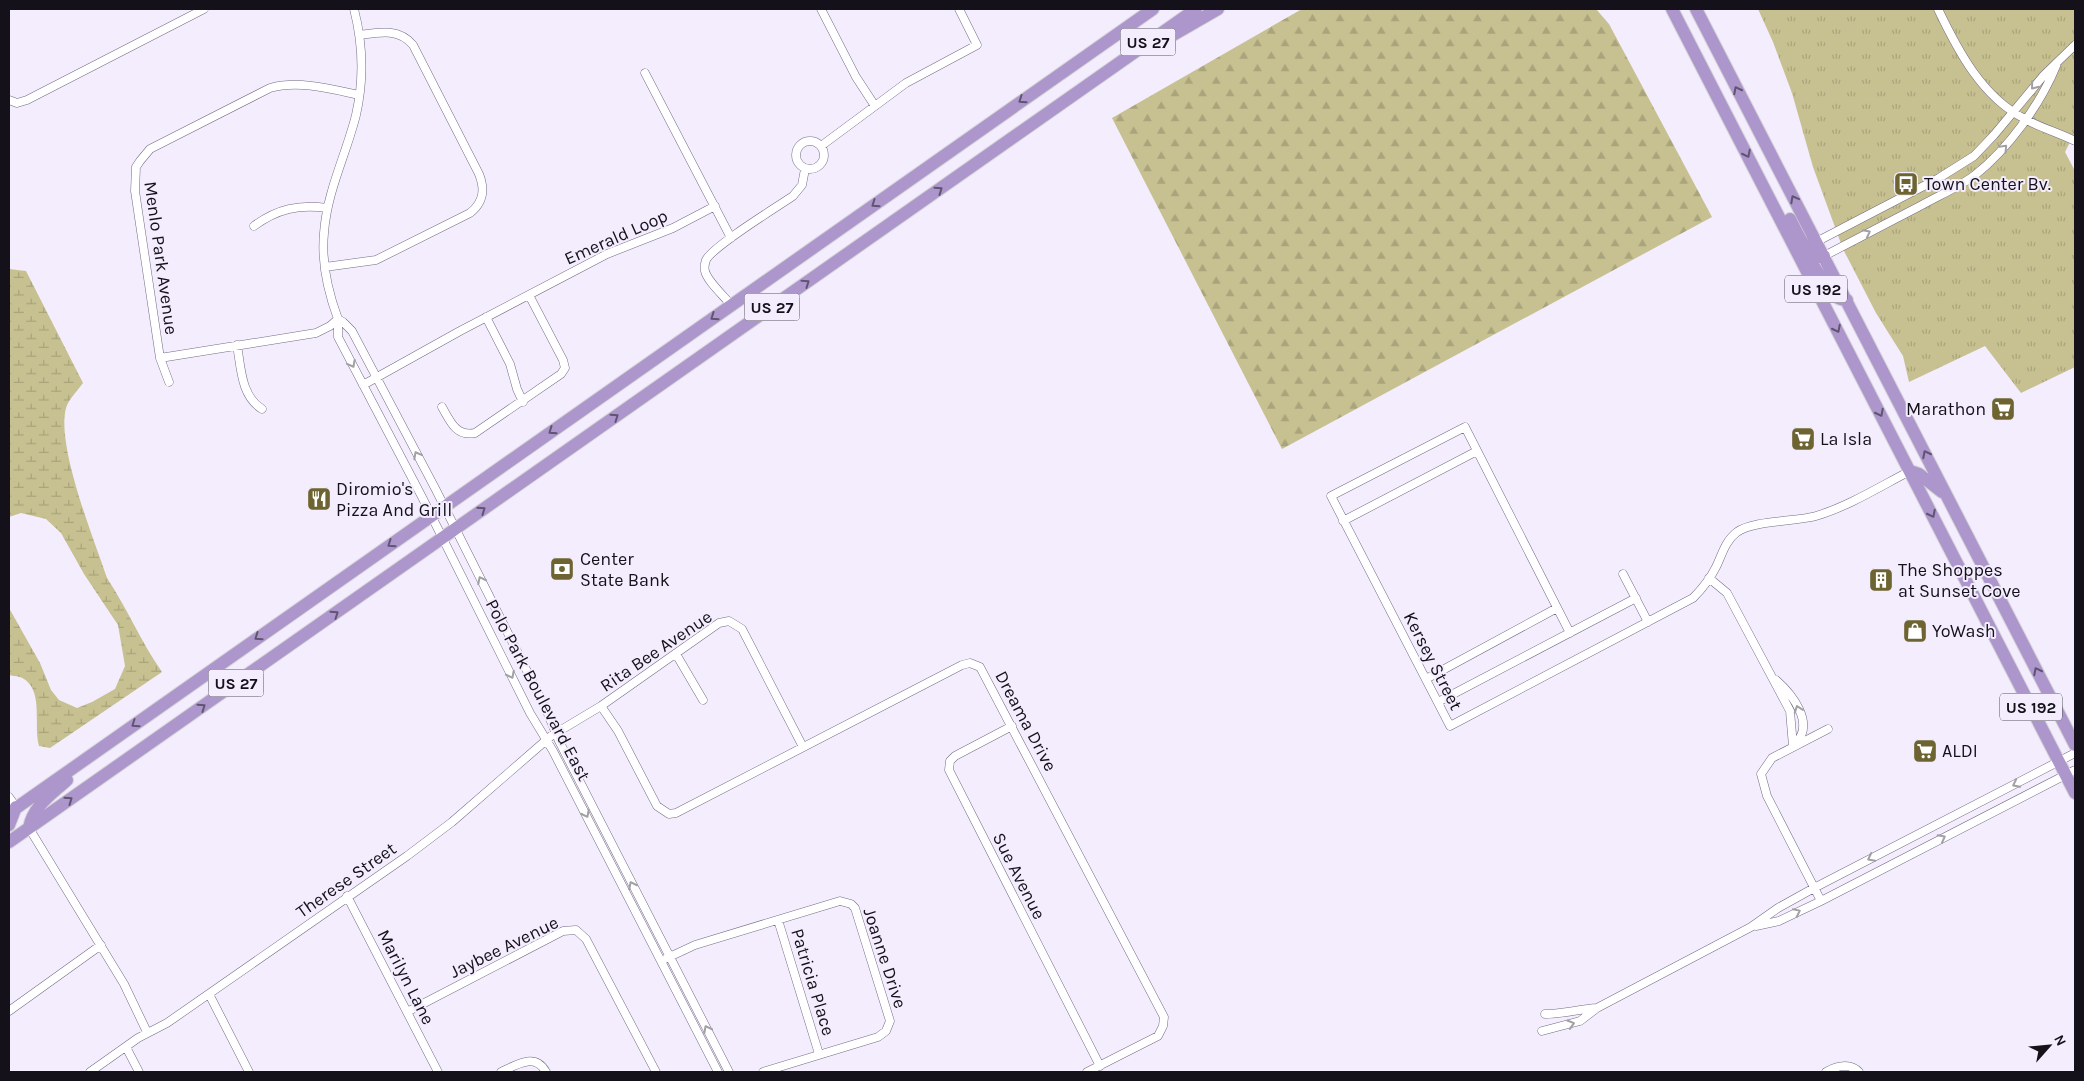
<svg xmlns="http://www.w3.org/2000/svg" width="2084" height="1081" viewBox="0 0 2084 1081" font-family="Karla,sans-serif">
  <defs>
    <pattern id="grass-tufts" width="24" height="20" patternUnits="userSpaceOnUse" patternTransform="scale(1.25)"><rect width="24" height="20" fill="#c7c090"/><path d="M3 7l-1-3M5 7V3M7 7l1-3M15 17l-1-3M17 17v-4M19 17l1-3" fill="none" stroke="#aaa47c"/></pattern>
    <pattern id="forest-firs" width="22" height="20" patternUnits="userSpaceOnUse" patternTransform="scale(1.25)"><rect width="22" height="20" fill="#c7c090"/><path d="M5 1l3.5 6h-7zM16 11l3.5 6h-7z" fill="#aaa47c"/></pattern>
    <pattern id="wetland-marsh" width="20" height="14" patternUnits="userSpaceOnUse" patternTransform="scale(1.25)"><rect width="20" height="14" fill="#c7c090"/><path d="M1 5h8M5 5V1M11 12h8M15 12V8" fill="none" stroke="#aaa47c"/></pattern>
  </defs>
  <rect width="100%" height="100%" fill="#f3edfe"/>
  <path fill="url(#grass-tufts)" d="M1758,9h317v123l-10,20 10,19v196l-54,26 -36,-47 -76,36 -6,-26 -27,-43 -33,-64 -30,-82 -21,-74 -19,-51z"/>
  <path fill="url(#forest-firs)" d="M1302,9h294l13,15 103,193 -430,232 -170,-331z"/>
  <path fill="url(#wetland-marsh)" d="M9,269l17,2 57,112c-5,7 -15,17 -17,25 -10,38 28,131 41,170 20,30 34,64 55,94l-112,76 -11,-2c-6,-19 5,-54 -15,-67 -4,-3 -11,-3 -15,-4v-67l31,55 11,27 8,10 18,8 15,-6 23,-13 10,-23 -7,-41 -34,-51 -23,-41 -15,-14 -25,-6 -12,4z"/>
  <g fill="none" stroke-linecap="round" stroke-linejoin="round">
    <defs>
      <path id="minor" d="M354,9c9,35 10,71 2,106 -10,40 -29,76 -32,118 -3,30 4,59 14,86l5,3 9,9 84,159 110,219 13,32 170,331
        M821,9l35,68 19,29
        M1938,9c20,42 44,88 87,110 16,9 34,14 50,22
        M645,73l86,165
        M9,100l8,3 10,-3 177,-91
        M796 155a14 14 0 1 1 28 0a14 14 0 1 1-28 0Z
        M821,146l85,-63 71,-38 -18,-36
        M254,226c23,-17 45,-22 73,-18
        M1816,242l123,-64 35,-22 20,-21 50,-60 31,-30
        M1824,256c33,-17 66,-34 98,-51 18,-10 37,-18 53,-30 33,-26 65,-70 81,-109
        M325,267l51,-7 94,-47c14,-11 15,-24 9,-39l-66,-129c-14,-17 -33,-13 -54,-10
        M731,305c-6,-8 -24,-24 -26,-34 -1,-3 0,-8 1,-11 7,-14 71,-53 87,-64l9,-11 3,-16
        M486,317l24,47 7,25 6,13
        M338,319v18l84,160 108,216 23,38 165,321
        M237,345c4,23 4,51 25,64
        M160,358l156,-25 14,-7 7,-6
        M169,382l-9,-24 -25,-167 1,-24 4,-6 10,-12 120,-61c29,-8 61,1 89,7
        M363,385l97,-54 147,-77 66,-26 42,-22
        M442,407c8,14 14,30 33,26l86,-59 4,-6 -2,-8 -34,-65
        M1343,521l134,-70
        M1623,574l25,48
        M1709,578l18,15 63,118 3,35
        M1570,633l-105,-206 -134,69 119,230 243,-128c9,-9 17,-19 23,-31 6,-12 9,-26 21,-35 17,-12 58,-10 79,-16 33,-10 63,-29 94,-45
        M676,654l27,46
        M1426,679l131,-71
        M1776,680c16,14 39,43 20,63
        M1438,702l198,-104
        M601,706l17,25 39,75 12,8 7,-1 286,-148 8,-2 10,4 184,350 -1,9 -5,10 -71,36
        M1012,726l-57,30 -5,5 -1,9 151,296
        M9,797l7,10
        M29,828l95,156 23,48
        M347,896l91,176
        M1821,901l-54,-105 -6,-22 11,-16 56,-29
        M778,920l41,134
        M1756,926l23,-5 42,-20 254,-131
        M665,959l30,-14 145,-44 11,3 4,4 35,113 -4,10 -8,6 -115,35
        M209,994l40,78
        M9,1011l92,-66
        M407,1012l156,-81 13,-1 10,9 70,133
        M1545,1014c18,0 35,-5 52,-6
        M1542,1031l38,-10 17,-13 154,-81 27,-19 36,-20 261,-135
        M126,1047l13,25
        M90,1072l48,-34 29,-15 240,-167 45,-34 99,-86 50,-30 118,-83 10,-2 13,8 61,118
        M501,1072c15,-7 34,-20 45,0
        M1826,1072c11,-6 23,-10 33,0"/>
      <path id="trunk" d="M1672,9l403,784
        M1696,9l379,736
        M1166,39l52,-30
        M1790,219c8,15 13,30 28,38l6,-1
        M1802,256c21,10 21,44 45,44
        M1910,471l9,3 23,18
        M9,813l1144,-804
        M9,825l7,-18
        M29,828c4,-22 22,-33 38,-48
        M9,842l1187,-833"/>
    </defs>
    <use href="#minor" stroke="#756c84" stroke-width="9"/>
    <use href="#trunk" stroke="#d5d4d6" stroke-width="14"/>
    <use href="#minor" stroke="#fff" stroke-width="8"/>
    <use href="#trunk" stroke="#ac96cb" stroke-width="12"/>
  </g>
  <defs><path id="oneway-chevron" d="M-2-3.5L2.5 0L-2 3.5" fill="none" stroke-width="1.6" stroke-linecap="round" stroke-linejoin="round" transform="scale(1.25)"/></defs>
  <g stroke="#a1a0a3">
    <use href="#oneway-chevron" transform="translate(2034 86) rotate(129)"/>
    <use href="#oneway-chevron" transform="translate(2004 148) rotate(-47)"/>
    <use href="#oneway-chevron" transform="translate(1867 233) rotate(-27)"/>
    <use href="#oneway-chevron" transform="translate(352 364) rotate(62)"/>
    <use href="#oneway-chevron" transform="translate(417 455) rotate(-118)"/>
    <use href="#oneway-chevron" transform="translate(481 580) rotate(-117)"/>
    <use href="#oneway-chevron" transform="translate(511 675) rotate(63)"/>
    <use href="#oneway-chevron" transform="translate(1798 709) rotate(-110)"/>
    <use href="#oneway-chevron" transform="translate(2016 784) rotate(153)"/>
    <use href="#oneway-chevron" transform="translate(586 814) rotate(63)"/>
    <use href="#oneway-chevron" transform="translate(1942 838) rotate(-28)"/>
    <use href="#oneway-chevron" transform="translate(1871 858) rotate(153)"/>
    <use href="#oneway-chevron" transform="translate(632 885) rotate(-117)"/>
    <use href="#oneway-chevron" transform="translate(1797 912) rotate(-26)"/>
    <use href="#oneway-chevron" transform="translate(1571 1024) rotate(-17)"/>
    <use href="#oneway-chevron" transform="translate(707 1029) rotate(-117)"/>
  </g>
  <g stroke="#605472">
    <use href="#oneway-chevron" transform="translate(1737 90) rotate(-117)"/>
    <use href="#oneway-chevron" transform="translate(1022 100) rotate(145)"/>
    <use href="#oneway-chevron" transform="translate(1747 154) rotate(63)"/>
    <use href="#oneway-chevron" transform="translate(939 190) rotate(-35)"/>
    <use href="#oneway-chevron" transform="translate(1794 199) rotate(-118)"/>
    <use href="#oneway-chevron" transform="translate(875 204) rotate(145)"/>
    <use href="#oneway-chevron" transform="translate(806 283) rotate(-35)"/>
    <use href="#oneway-chevron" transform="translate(714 317) rotate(145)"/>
    <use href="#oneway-chevron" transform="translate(1837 329) rotate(63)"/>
    <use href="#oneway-chevron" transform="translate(1880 413) rotate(63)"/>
    <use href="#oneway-chevron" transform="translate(615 417) rotate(-35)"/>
    <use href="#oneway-chevron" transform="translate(552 431) rotate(145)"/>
    <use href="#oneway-chevron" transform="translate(1926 454) rotate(-117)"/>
    <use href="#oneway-chevron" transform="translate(482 510) rotate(-35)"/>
    <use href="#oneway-chevron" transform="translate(1932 514) rotate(63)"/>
    <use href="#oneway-chevron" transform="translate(391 544) rotate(145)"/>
    <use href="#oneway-chevron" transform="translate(335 614) rotate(-35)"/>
    <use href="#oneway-chevron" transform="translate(258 637) rotate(145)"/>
    <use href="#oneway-chevron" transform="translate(2037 671) rotate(-117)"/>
    <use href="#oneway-chevron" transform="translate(202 707) rotate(-35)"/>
    <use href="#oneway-chevron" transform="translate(135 724) rotate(145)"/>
    <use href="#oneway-chevron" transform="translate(69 800) rotate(-35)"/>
  </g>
  <defs>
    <symbol id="bus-square" viewBox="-11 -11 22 22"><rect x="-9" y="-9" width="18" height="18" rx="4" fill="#6d6431" stroke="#f3edfe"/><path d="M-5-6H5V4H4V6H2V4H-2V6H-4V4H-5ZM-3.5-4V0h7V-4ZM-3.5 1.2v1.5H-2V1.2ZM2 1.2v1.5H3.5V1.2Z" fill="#fff"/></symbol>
    <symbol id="supermarket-square" viewBox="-11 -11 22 22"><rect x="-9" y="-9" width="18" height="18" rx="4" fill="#6d6431" stroke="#f3edfe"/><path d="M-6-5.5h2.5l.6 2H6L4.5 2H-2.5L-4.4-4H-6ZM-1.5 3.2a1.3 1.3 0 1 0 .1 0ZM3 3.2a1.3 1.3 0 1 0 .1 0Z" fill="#fff"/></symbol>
    <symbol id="restaurant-square" viewBox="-11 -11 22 22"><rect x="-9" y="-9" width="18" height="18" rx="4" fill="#6d6431" stroke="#f3edfe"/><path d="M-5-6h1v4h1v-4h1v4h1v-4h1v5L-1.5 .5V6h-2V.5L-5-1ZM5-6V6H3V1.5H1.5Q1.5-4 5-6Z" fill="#fff"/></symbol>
    <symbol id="bank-square" viewBox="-11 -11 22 22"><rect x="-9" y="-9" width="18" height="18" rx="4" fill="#6d6431" stroke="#f3edfe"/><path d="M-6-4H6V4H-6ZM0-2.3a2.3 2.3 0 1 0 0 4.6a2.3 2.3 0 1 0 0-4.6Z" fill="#fff"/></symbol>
    <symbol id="building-square" viewBox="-11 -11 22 22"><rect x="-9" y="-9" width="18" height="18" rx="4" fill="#6d6431" stroke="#f3edfe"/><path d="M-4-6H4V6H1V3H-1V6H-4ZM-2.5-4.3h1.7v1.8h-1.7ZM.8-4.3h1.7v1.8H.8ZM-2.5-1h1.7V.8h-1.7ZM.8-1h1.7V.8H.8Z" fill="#fff"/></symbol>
    <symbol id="shop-square" viewBox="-11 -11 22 22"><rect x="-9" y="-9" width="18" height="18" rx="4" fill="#6d6431" stroke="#f3edfe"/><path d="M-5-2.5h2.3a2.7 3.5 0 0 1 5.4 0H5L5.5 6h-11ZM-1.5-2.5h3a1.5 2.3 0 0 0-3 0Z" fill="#fff"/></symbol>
  </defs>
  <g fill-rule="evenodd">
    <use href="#bus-square" x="1892" y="170" width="28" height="28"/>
    <use href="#supermarket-square" x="1989" y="395" width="28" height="28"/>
    <use href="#supermarket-square" x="1789" y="425" width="28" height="28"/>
    <use href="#restaurant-square" x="305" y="485" width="28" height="28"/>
    <use href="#bank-square" x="548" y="555" width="28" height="28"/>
    <use href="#building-square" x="1867" y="566" width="28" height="28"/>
    <use href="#shop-square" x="1901" y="617" width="28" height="28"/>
    <use href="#supermarket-square" x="1911" y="737" width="28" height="28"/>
  </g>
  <g text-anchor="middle" stroke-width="4" stroke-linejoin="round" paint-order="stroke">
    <g fill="#f3edfe" stroke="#58535e" stroke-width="1">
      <rect x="1120.5" y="28.5" width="55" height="27" rx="4"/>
      <rect x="1785" y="275.5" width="62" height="27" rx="4"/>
      <rect x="744.5" y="293.5" width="55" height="27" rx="4"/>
      <rect x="208.5" y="669.5" width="55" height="27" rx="4"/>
      <rect x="2000" y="693.5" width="62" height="27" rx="4"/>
    </g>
    <g font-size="16" font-weight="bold" fill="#15111a">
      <text x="1148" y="48">US 27</text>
      <text x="1816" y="295">US 192</text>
      <text x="772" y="313">US 27</text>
      <text x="236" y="689">US 27</text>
      <text x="2031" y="713">US 192</text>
    </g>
    <g font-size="18" fill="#15111a" stroke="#f3edfe" text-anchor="start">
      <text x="1924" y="190">Town Center Bv.</text>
      <text x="1986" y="415" text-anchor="end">Marathon</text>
      <text x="1820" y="445">La Isla</text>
      <text x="336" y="495">Diromio's<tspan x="336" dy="21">Pizza And Grill</tspan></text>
      <text x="580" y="565">Center<tspan x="580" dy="21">State Bank</tspan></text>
      <text x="1898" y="576">The Shoppes<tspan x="1898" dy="21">at Sunset Cove</tspan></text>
      <text x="1932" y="637">YoWash</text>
      <text x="1942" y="757">ALDI</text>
    </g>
    <g font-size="18" fill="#15111a" stroke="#f3edfe">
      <text transform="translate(616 237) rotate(-24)" y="6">Emerald Loop</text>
      <text transform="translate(161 258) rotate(82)" y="6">Menlo Park Avenue</text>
      <text transform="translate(656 651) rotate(-34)" y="6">Rita Bee Avenue</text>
      <text transform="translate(1433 661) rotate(63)" y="6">Kersey Street</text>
      <text transform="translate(538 690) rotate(62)" y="6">Polo Park Boulevard East</text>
      <text transform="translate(1026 721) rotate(62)" y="6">Dreama Drive</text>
      <text transform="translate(1019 876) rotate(63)" y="6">Sue Avenue</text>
      <text transform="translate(346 880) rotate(-35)" y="6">Therese Street</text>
      <text transform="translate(504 947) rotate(-26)" y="6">Jaybee Avenue</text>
      <text transform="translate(885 958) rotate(72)" y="6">Joanne Drive</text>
      <text transform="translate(406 977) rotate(63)" y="6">Marilyn Lane</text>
      <text transform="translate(813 982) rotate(73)" y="6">Patricia Place</text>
    </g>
  </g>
  <rect width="2084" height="1081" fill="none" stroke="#15111a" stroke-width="20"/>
  <g transform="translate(2049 1046) rotate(63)" stroke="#f3edfe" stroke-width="4" paint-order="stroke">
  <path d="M0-4L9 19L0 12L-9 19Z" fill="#15111a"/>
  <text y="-8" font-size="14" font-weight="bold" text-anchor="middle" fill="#15111a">N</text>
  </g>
</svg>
